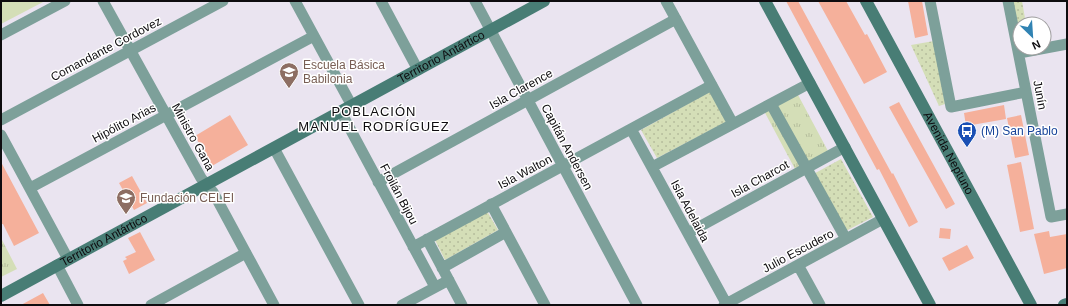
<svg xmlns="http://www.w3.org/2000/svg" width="1068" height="306" viewBox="0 0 1068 306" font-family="Helvetica,sans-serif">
  <defs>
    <pattern id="grass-dots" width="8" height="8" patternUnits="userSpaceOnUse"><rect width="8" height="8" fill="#d4deb7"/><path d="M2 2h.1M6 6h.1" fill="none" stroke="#b5bd9c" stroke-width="1.8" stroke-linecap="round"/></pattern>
    <pattern id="park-tufts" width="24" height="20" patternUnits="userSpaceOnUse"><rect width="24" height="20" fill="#d4deb7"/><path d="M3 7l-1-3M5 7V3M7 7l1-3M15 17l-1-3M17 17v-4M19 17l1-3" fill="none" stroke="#b5bd9c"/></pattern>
  </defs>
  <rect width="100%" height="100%" fill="#eae4f0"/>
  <path fill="url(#grass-dots)" d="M1011,1h11l4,23h-6v22z
    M934,41l11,63 -6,2 -28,-61z
    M711,91l15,31 -69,36 -16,-28z
    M841,159l32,58 -33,17 -32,-57z
    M487,211l11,19 -53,30 -10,-20z"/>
  <path fill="url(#park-tufts)" d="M797,93l31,58 -33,18 -31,-58z
    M1,238l16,31 -16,8z"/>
  <path fill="#d4deb7" d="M1,1h44l-44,23z"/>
  <path fill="#f5b09b" d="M786,1h12l94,173 1,-1 25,49 -9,5 -30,-58 -2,1z
    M818,1h28l19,34 2,-1 20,38 -23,12z
    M908,1h14l6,34 -13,3z
    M899,102l56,102 -9,5 -57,-102z
    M1004,105l2,14 -40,7 -2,-13z
    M230,115l18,30 -36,21 -17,-30z
    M1021,115l8,40 -14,3 -8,-40z
    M1,162l38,71 -25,13 -11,-22h-2z
    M1021,162l13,67 -14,3 -13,-67z
    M132,176l15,27 -13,7 -15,-27z
    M940,228l11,1 -1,10 -11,-1z
    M1049,231l1,6 17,-3v34l-23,6 -10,-40z
    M140,232l15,28 -26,14 -6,-13 4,-2 -2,-2 11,-5 -8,-14z
    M967,245l7,13 -25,13 -7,-13z
    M43,293l7,12h-29z"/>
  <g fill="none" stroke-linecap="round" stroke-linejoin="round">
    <path stroke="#7da09a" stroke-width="11" d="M103,1l98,177 12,14 61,113
      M295,1l57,105
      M381,1l37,69
      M475,1l162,304
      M666,1l67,123
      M930,1l21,106 75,-15
      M1008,1l43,216 16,-3
      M1,35l64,-34
      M1019,53l48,-9
      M771,104l75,135
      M341,112l94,175
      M1,120l222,-119
      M631,129l96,176
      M1,135l67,124
      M274,148l85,157
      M652,167l158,-84
      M378,182l298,-163
      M30,188l284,-152
      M491,204l54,101
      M688,233l157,-86
      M427,239l35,66
      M413,247l299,-162
      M57,265l21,40
      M798,265l22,40
      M442,268l64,-36
      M151,305l95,-52
      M402,305l47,-25
      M724,305l159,-86"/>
    <g stroke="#487d75" stroke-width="12">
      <path d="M765,1l165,304"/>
      <path id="s1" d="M866,1l165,304"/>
      <path id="s2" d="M1,296l543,-295"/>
      <path d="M1064,305l3,-1"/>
    </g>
  </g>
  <defs>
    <symbol id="school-pin" viewBox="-11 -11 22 30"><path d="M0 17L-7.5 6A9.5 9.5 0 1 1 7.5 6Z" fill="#8d6e63" stroke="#fff"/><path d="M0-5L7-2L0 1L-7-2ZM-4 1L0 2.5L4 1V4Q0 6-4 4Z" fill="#fff"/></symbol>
    <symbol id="bus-pin" viewBox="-11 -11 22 30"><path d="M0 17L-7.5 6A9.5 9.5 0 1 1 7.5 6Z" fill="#1a4fb4" stroke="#fff"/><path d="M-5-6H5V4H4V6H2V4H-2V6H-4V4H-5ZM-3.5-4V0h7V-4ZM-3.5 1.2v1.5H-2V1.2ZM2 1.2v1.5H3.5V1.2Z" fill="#fff"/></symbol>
  </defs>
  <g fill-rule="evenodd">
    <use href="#school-pin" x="278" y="61" width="22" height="30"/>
    <use href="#bus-pin" x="956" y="120" width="22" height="30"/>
    <use href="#school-pin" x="115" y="187" width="22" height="30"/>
  </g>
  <g text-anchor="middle" stroke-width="3" stroke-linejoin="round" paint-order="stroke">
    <g font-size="12" fill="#0e0c0f" stroke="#fff">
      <text transform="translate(106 49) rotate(-28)" y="4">Comandante Cordovez</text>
      <text dy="4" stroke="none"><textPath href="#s2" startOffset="501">Territorio Antártico</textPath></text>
      <text transform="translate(521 89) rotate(-29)" y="4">Isla Clarence</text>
      <text transform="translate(1040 95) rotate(79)" y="4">Junín</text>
      <text transform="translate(124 123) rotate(-28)" y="4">Hipólito Arias</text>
      <text transform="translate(193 137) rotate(61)" y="4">Ministro Gana</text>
      <text transform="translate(567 147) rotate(62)" y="4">Capitán Andersen</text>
      <text dy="4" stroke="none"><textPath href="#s1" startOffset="173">Avenida Neptuno</textPath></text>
      <text transform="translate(525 172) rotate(-28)" y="4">Isla Walton</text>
      <text transform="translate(760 179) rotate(-29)" y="4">Isla Charcot</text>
      <text transform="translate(399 194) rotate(62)" y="4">Froilán Bijou</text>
      <text transform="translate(690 211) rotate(62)" y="4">Isla Adelaida</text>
      <text dy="4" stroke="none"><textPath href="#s2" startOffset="117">Territorio Antártico</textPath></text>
      <text transform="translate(798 251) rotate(-28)" y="4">Julio Escudero</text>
    </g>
    <g font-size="12" fill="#785e54" stroke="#fff" text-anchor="start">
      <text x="303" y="69">Escuela Básica<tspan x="303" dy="14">Babilonia</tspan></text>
      <text x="140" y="202">Fundación CELEI</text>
    </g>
    <g font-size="12" fill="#164399" stroke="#fff" text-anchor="start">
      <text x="981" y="135">(M) San Pablo</text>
    </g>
    <g font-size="13" letter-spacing="1" fill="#0e0c0f" stroke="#fff">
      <text x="374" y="116">POBLACIÓN<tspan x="374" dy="15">MANUEL RODRÍGUEZ</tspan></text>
    </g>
  </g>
  <rect width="1068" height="306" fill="none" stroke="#0e0c0f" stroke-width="4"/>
  <g transform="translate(1032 36) rotate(155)"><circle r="19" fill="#ffffff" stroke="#9f9e9f"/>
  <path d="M0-3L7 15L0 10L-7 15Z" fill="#3183b3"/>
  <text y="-6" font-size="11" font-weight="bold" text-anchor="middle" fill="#0e0c0f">N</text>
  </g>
</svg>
